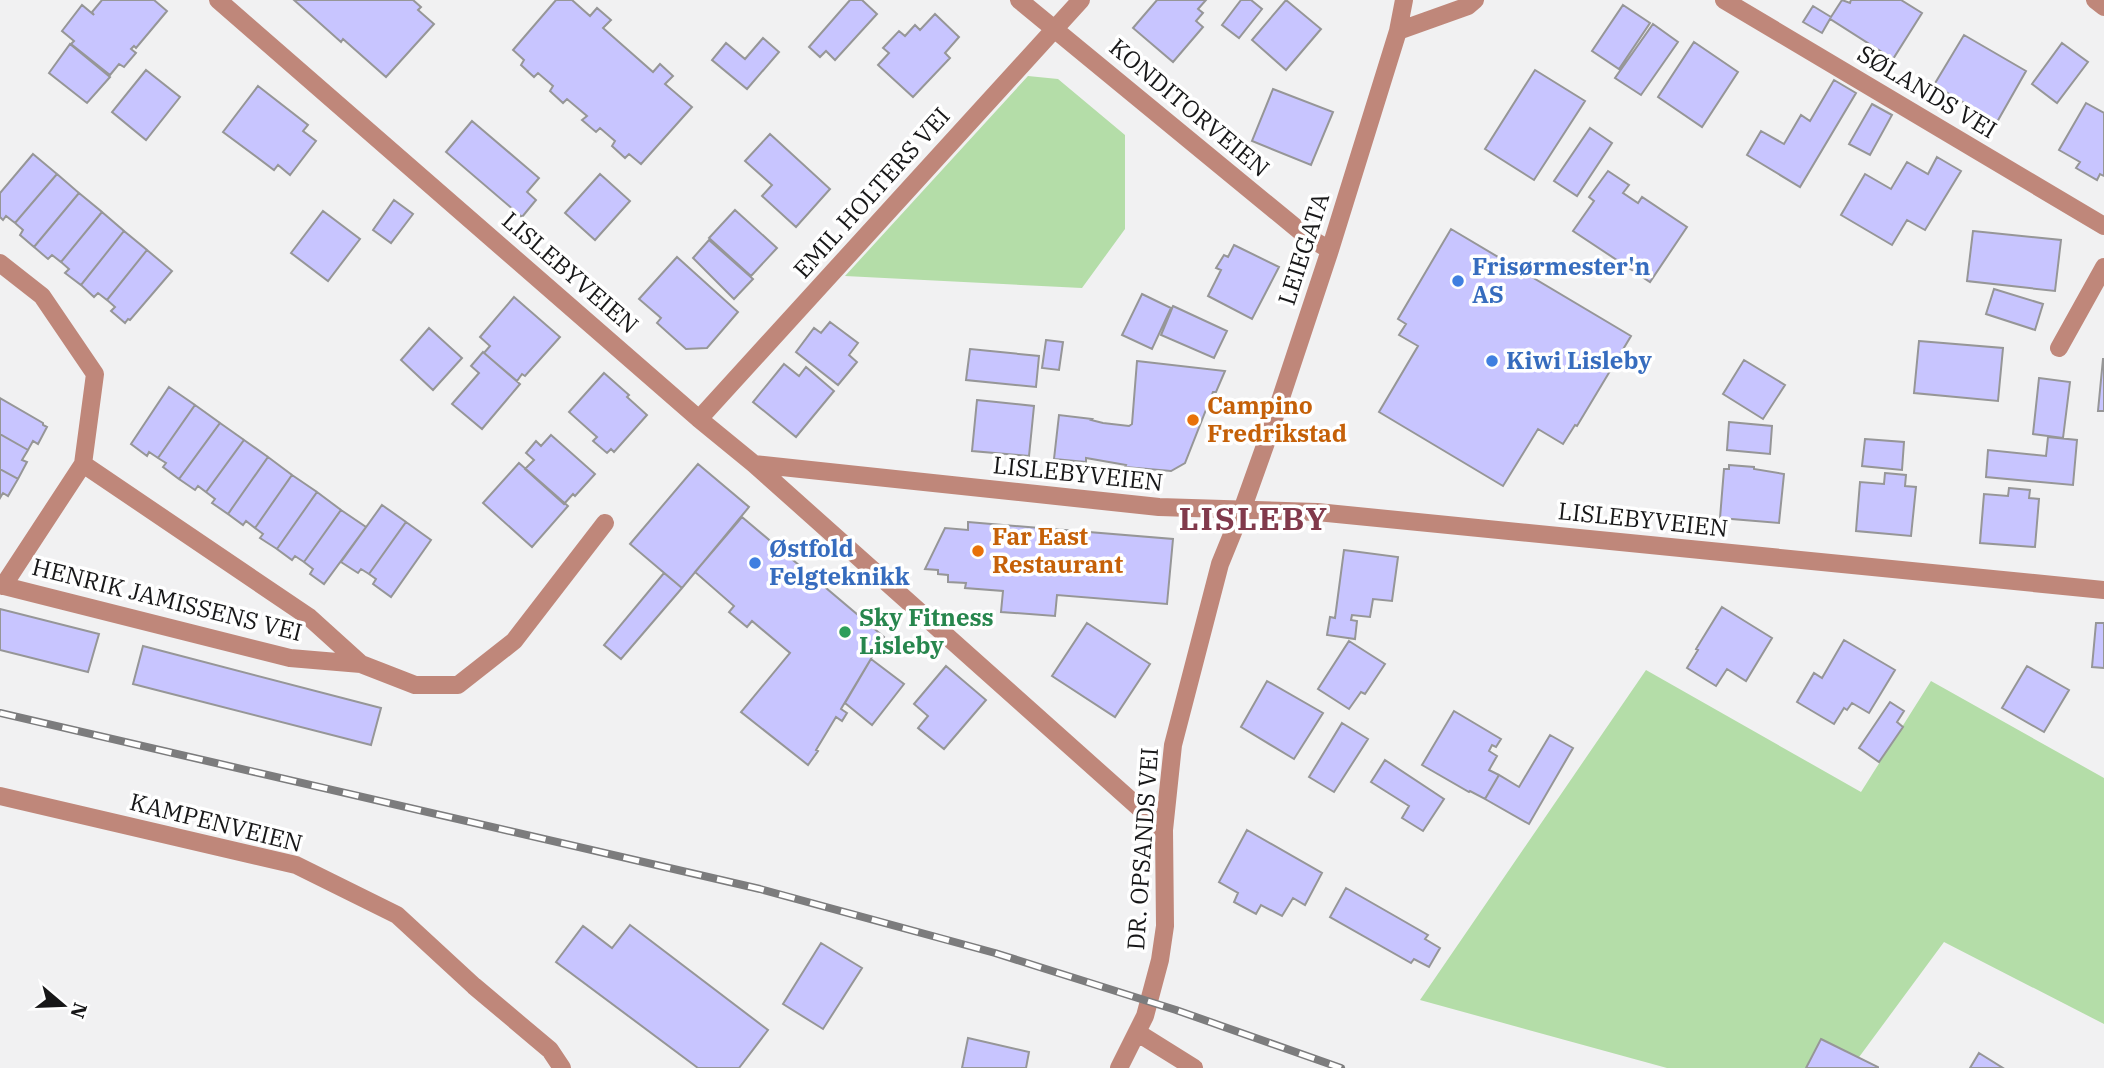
<svg xmlns="http://www.w3.org/2000/svg" width="2104" height="1068" viewBox="0 0 2104 1068" font-family="'IBM Plex Serif',serif">
  <rect width="100%" height="100%" fill="#f1f1f2"/>
  <path fill="#b4dda8" d="M1028,76l30,3 67,56v94l-43,59 -237,-12z
    M1646,670l215,122 70,-111 173,97v246l-160,-82 -93,126h-184l-247,-68z"/>
  <path fill="#c8c5ff" stroke="#969697" stroke-width="2" d="M102,0h52l13,11 -31,37 -2,-2 -3,3 5,4 -12,14 -5,-3 -9,11 -39,-31 3,-3 -12,-10 20,-26 12,10 -2,-3z
    M294,0h119l8,7 -3,3 16,14 -48,53 -43,-38 -2,3z
    M556,0h16l18,16 7,-8 14,12 -8,8 50,44 7,-8 13,12 -8,8 27,23 -51,57 -12,-10 -4,4 -13,-12 3,-5 -15,-13 -4,4 -14,-12 5,-4 -20,-17 -4,4 -13,-12 3,-5 -15,-13 -4,4 -13,-12 3,-5 -11,-10z
    M850,0h12l15,14 -42,46 -9,-9 -6,6 -11,-10z
    M1157,0h49l-8,9 5,4 -7,8 7,6 -30,35 -40,-34z
    M1241,0h10l11,9 -23,29 -17,-13z
    M1286,0l35,29 -35,41 -34,-30z
    M1842,0l8,3 1,-3h50l21,13 -29,46 -63,-40 -8,14 -19,-11 10,-16 18,11z
    M1623,5l27,18 -31,46 -27,-18z
    M935,14l24,23 -14,16 5,5 -37,39 -35,-32 11,-12 -6,-5 16,-17 6,5 10,-11 5,5z
    M1653,24l25,18 -37,53 -26,-17z
    M1964,35l62,36 -29,51 -63,-37z
    M763,38l16,14 -32,37 -35,-29 14,-17 19,16z
    M1694,42l44,30 -36,55 -44,-30z
    M2062,43l26,19 -31,41 -25,-19z
    M70,44l40,33 -23,26 -38,-30z
    M146,70l34,27 -34,43 -34,-28z
    M1535,70l50,31 -51,79 -49,-31z
    M1834,80l22,13 -56,94 -53,-32 14,-24 23,13 17,-29 9,6z
    M258,86l50,39 -5,6 13,10 -26,34 -12,-10 -4,5 -51,-38z
    M1273,89l60,23 -22,53 -59,-24z
    M2086,103l18,10v63l-4,-2 -3,6 -21,-12 4,-6 -21,-12z
    M1872,104l20,11 -22,40 -21,-11z
    M472,121l67,57 -12,14 9,8 -14,17 -76,-65z
    M1590,128l22,15 -35,53 -23,-15z
    M770,134l60,55 -34,38 -34,-31 10,-11 -27,-24z
    M33,154l24,20 -42,49 -9,-7 -3,4 -3,-3v-24z
    M1937,157l24,14 -36,59 -18,-10 -15,25 -51,-30 24,-41 26,15 16,-27 21,12z
    M1608,171l21,14 -6,8 15,10 4,-6 45,30 -37,55 -77,-51 21,-30 -5,-4z
    M57,174l22,19 -45,54 -14,-12 3,-5 -8,-7z
    M600,174l30,27 -35,39 -30,-27z
    M79,193l23,19 -41,50 -9,-7 -4,4 -14,-12z
    M394,200l19,14 -22,29 -18,-13z
    M735,210l42,38 -26,28 -42,-38z
    M323,211l37,28 -32,42 -37,-28z
    M102,212l22,19 -43,54 -16,-12 4,-4 -8,-7z
    M1451,229l180,107 -54,90 -2,-1 -12,19 -25,-15 -35,57 -124,-74 39,-66 -19,-11 7,-11 -8,-5z
    M124,231l23,19 -40,50 -9,-7 -4,4 -13,-12z
    M1973,231l88,9 -6,51 -88,-10z
    M709,240l44,39 -19,20 -41,-41z
    M1234,245l45,22 -27,52 -44,-23 13,-26 -5,-2 8,-13 4,2z
    M147,250l25,21 -42,49 -2,-1 -3,4 -14,-12 4,-4 -8,-7z
    M677,257l61,55 -31,36 -21,1 -29,-26 4,-5 -22,-19z
    M1994,289l49,15 -8,26 -49,-16z
    M1142,294l29,14 -19,41 -30,-14z
    M514,297l46,40 -35,39 -3,-2 -5,7 -33,-28 6,-7 -10,-9z
    M1173,306l54,25 -13,27 -53,-23z
    M830,322l28,21 -9,12 8,7 -19,23 -42,-33 18,-24 7,5z
    M429,328l33,30 -29,32 -32,-30z
    M1046,340l17,2 -4,28 -17,-2z
    M1919,341l84,7 -5,53 -84,-8z
    M970,349l69,7 -3,31 -70,-7z
    M483,352l37,32 -38,45 -30,-25 27,-31 -8,-7z
    M2103,359h1v52h-6z
    M1744,360l41,25 -22,34 -40,-25z
    M1137,361l88,10 -9,21h-3l-28,71 -14,8 -46,-4 1,-2 -40,-7v4l-32,-3 5,-44 33,4 -1,1 12,3 26,3 3,-2z
    M784,364l15,12 7,-9 28,24 -38,46 -43,-35z
    M604,373l25,22 -2,2 20,18 -33,37 -3,-3 -4,4 -14,-12 4,-4 -28,-25z
    M2039,378l31,4 -7,56 -30,-4z
    M169,387l26,18 -37,53 -9,-6 -2,4 -16,-12z
    M0,398l43,25v2l4,2 -9,17 -5,-3 -5,9 -28,-16z
    M977,400l57,6 -5,50 -57,-5z
    M195,405l25,18 -41,56 -16,-12 3,-4 -8,-5z
    M1729,422l43,4 -2,28 -43,-4z
    M220,423l24,17 -38,52 -8,-6 -3,4 -16,-11z
    M0,434l28,16 -6,10 5,2 -9,17 -18,-10z
    M551,435l44,39 -20,22 -2,-2 -9,10 -39,-35 9,-9 -8,-7 10,-12 5,5z
    M2048,437l29,3 -4,45 -87,-8 2,-27 58,6z
    M1865,439l39,3 -2,28 -40,-4z
    M244,440l24,17 -40,57 -16,-11 3,-4 -9,-7z
    M268,457l24,18 -37,53 -9,-7 -3,4 -15,-11z
    M519,463l49,43 -36,41 -49,-44z
    M698,464l51,43 -67,81 -52,-44z
    M1729,465l25,2v2l30,5 -5,49 -59,-5 4,-49h5z
    M0,469l18,10 -10,17 -5,-3 -3,5z
    M1885,473l21,2 -1,11 11,1 -5,49 -55,-5 4,-49 24,2z
    M292,475l25,17 -40,57 -17,-11 3,-4 -8,-6z
    M2009,488l21,2 -1,8 10,1 -4,48 -55,-4 4,-49 24,2z
    M317,492l24,18 -37,52 -9,-6 -3,4 -15,-11z
    M382,505l24,17 -37,52 -8,-5 -3,4 -17,-11z
    M341,510l25,17 -42,57 -14,-10 3,-5 -9,-7z
    M742,517l142,120 -43,72 6,4 -5,8 -6,-4 -20,33 2,1 -10,14 -67,-53 49,-59 -38,-32 -5,6 -18,-15 5,-6 -39,-34z
    M406,522l25,18 -40,57 -18,-13 3,-5 -7,-5z
    M968,522l205,17 -6,65 -110,-9 -2,21 -54,-4 2,-21 -38,-3 1,-5 -18,-1v-7l-10,-1v-4l-13,-1 20,-41 23,2z
    M1344,550l54,7 -6,44 -19,-2 -3,18 -18,-2 -1,5 6,1 -2,18 -28,-4 3,-18 5,1z
    M664,573l18,15 -61,71 -17,-14z
    M1722,607l50,31 -26,43 -19,-12 -11,17 -29,-18 11,-18 -2,-1z
    M0,609l99,25 -11,38 -88,-22z
    M1087,623l63,41 -35,53 -63,-41z
    M2096,623h8v45l-12,-1z
    M1844,640l51,30 -26,43 -17,-10 -5,7 -3,-2 -10,16 -37,-22 17,-29 8,5z
    M1349,641l36,23 -20,30 -4,-2 -12,17 -31,-20z
    M143,646l238,62 -10,37 -238,-61z
    M871,659l33,25 -32,41 -27,-22z
    M946,666l40,34 -42,49 -26,-21 10,-12 -14,-12z
    M2027,666l42,24 -25,42 -42,-24z
    M1267,681l56,32 -29,46 -53,-32z
    M1890,702l14,9 -7,11 6,5 -24,35 -20,-14z
    M1454,711l47,28 -5,8 -4,-2 -3,6 8,5 -8,14 10,5 -14,24 -15,-8 -1,1 -47,-27z
    M1342,723l26,16 -34,53 -25,-15z
    M1550,735l23,13 -44,76 -44,-25 14,-24 20,12z
    M1385,760l59,39 -21,32 -21,-13 7,-12 -38,-24z
    M1247,830l75,43 -17,32 -12,-7 -11,18 -21,-11 -5,9 -22,-12 4,-9 -19,-11z
    M1346,888l82,47 -3,4 15,9 -11,19 -15,-8 -3,4 -81,-46z
    M630,925l138,105 -29,38h-41l-142,-106 27,-36 29,22z
    M821,943l41,25 -39,61 -40,-25z
    M968,1038l61,14 -3,16h-64z
    M1821,1039l57,28v1h-72z
    M1979,1053l24,15h-33z"/>
  <g fill="none" stroke-linecap="round" stroke-linejoin="round">
    <path stroke="#bf877a" stroke-width="18" d="M218,0l481,419 55,45 410,366
      M1019,0l287,236 24,14
      M1724,0l380,226
      M2095,0l9,7
      M1398,31l70,-25 7,-6
      M0,263l42,33 53,78 -12,90
      M2059,348l45,-81
      M699,419l382,-419
      M754,464l405,43 158,5 787,78
      M0,585l290,73 71,6 -52,-47 -226,-153 -80,122
      M361,664l54,21h43l56,-44 91,-118
      M0,796l296,69 101,50 77,71 76,64 12,18
      M1138,1033l56,35
      M1119,1068l26,-52 15,-56 5,-34 -1,-96 9,-85 47,-181 22,-54 25,-70 63,-190 68,-219 6,-31"/>
    <defs>
      <path id="rail" d="M0,713l760,176 235,64 181,57 165,58"/>
    </defs>
    <use href="#rail" stroke="#7c7c7d" stroke-width="8"/>
    <use href="#rail" stroke="#fff" stroke-width="5" stroke-dasharray="16" stroke-linecap="butt"/>
  </g>
  <g fill="#3f7fe0" stroke="#fff" stroke-width="2.5">
    <circle cx="1458" cy="281" r="7"/>
    <circle cx="1492" cy="361" r="7"/>
    <circle cx="755" cy="563" r="7"/>
  </g>
  <g fill="#e8710a" stroke="#fff" stroke-width="2.5">
    <circle cx="1193" cy="420" r="7"/>
    <circle cx="978" cy="551" r="7"/>
  </g>
  <circle fill="#2e9e5b" stroke="#fff" stroke-width="2.5" cx="845" cy="632" r="7"/>
  <g text-anchor="middle" stroke-width="7" stroke-linejoin="round" paint-order="stroke">
    <g font-size="24" fill="#171718" stroke="#fff">
      <text transform="translate(1927 92) rotate(31)" y="8">SØLANDS VEI</text>
      <text transform="translate(1189 108) rotate(40)" y="8">KONDITORVEIEN</text>
      <text transform="translate(872 193) rotate(-48)" y="8">EMIL HOLTERS VEI</text>
      <text transform="translate(1304 249) rotate(-72)" y="8">LEIEGATA</text>
      <text transform="translate(570 273) rotate(41)" y="8">LISLEBYVEIEN</text>
      <text transform="translate(1078 474) rotate(6)" y="8">LISLEBYVEIEN</text>
      <text transform="translate(1643 520) rotate(6)" y="8">LISLEBYVEIEN</text>
      <text transform="translate(167 600) rotate(14)" y="8">HENRIK JAMISSENS VEI</text>
      <text transform="translate(216 823) rotate(14)" y="8">KAMPENVEIEN</text>
      <text transform="translate(1143 849) rotate(-86)" y="8">DR. OPSANDS VEI</text>
    </g>
    <g font-size="24" font-weight="bold" fill="#366cbe" stroke="#fff" text-anchor="start">
      <text x="1472" y="275">Frisørmester'n<tspan x="1472" dy="28">AS</tspan></text>
      <text x="1506" y="369">Kiwi Lisleby</text>
      <text x="769" y="557">Østfold<tspan x="769" dy="28">Felgteknikk</tspan></text>
    </g>
    <g font-size="24" font-weight="bold" fill="#c56008" stroke="#fff" text-anchor="start">
      <text x="1207" y="414">Campino<tspan x="1207" dy="28">Fredrikstad</tspan></text>
      <text x="992" y="545">Far East<tspan x="992" dy="28">Restaurant</tspan></text>
    </g>
    <g font-size="24" font-weight="bold" fill="#27864d" stroke="#fff" text-anchor="start">
      <text x="859" y="626">Sky Fitness<tspan x="859" dy="28">Lisleby</tspan></text>
    </g>
    <g font-size="32" font-weight="bold" letter-spacing="2" fill="#813a4c" stroke="#fff">
      <text x="1254" y="530">LISLEBY</text>
    </g>
  </g>
  <g transform="translate(63 1005) rotate(109)" stroke="#ffffff" stroke-width="5" paint-order="stroke">
  <path d="M0-5L12 26L0 18L-12 26Z" fill="#171718"/>
  <text y="-10" font-size="19" font-weight="bold" text-anchor="middle" fill="#171718">N</text>
  </g>
</svg>
